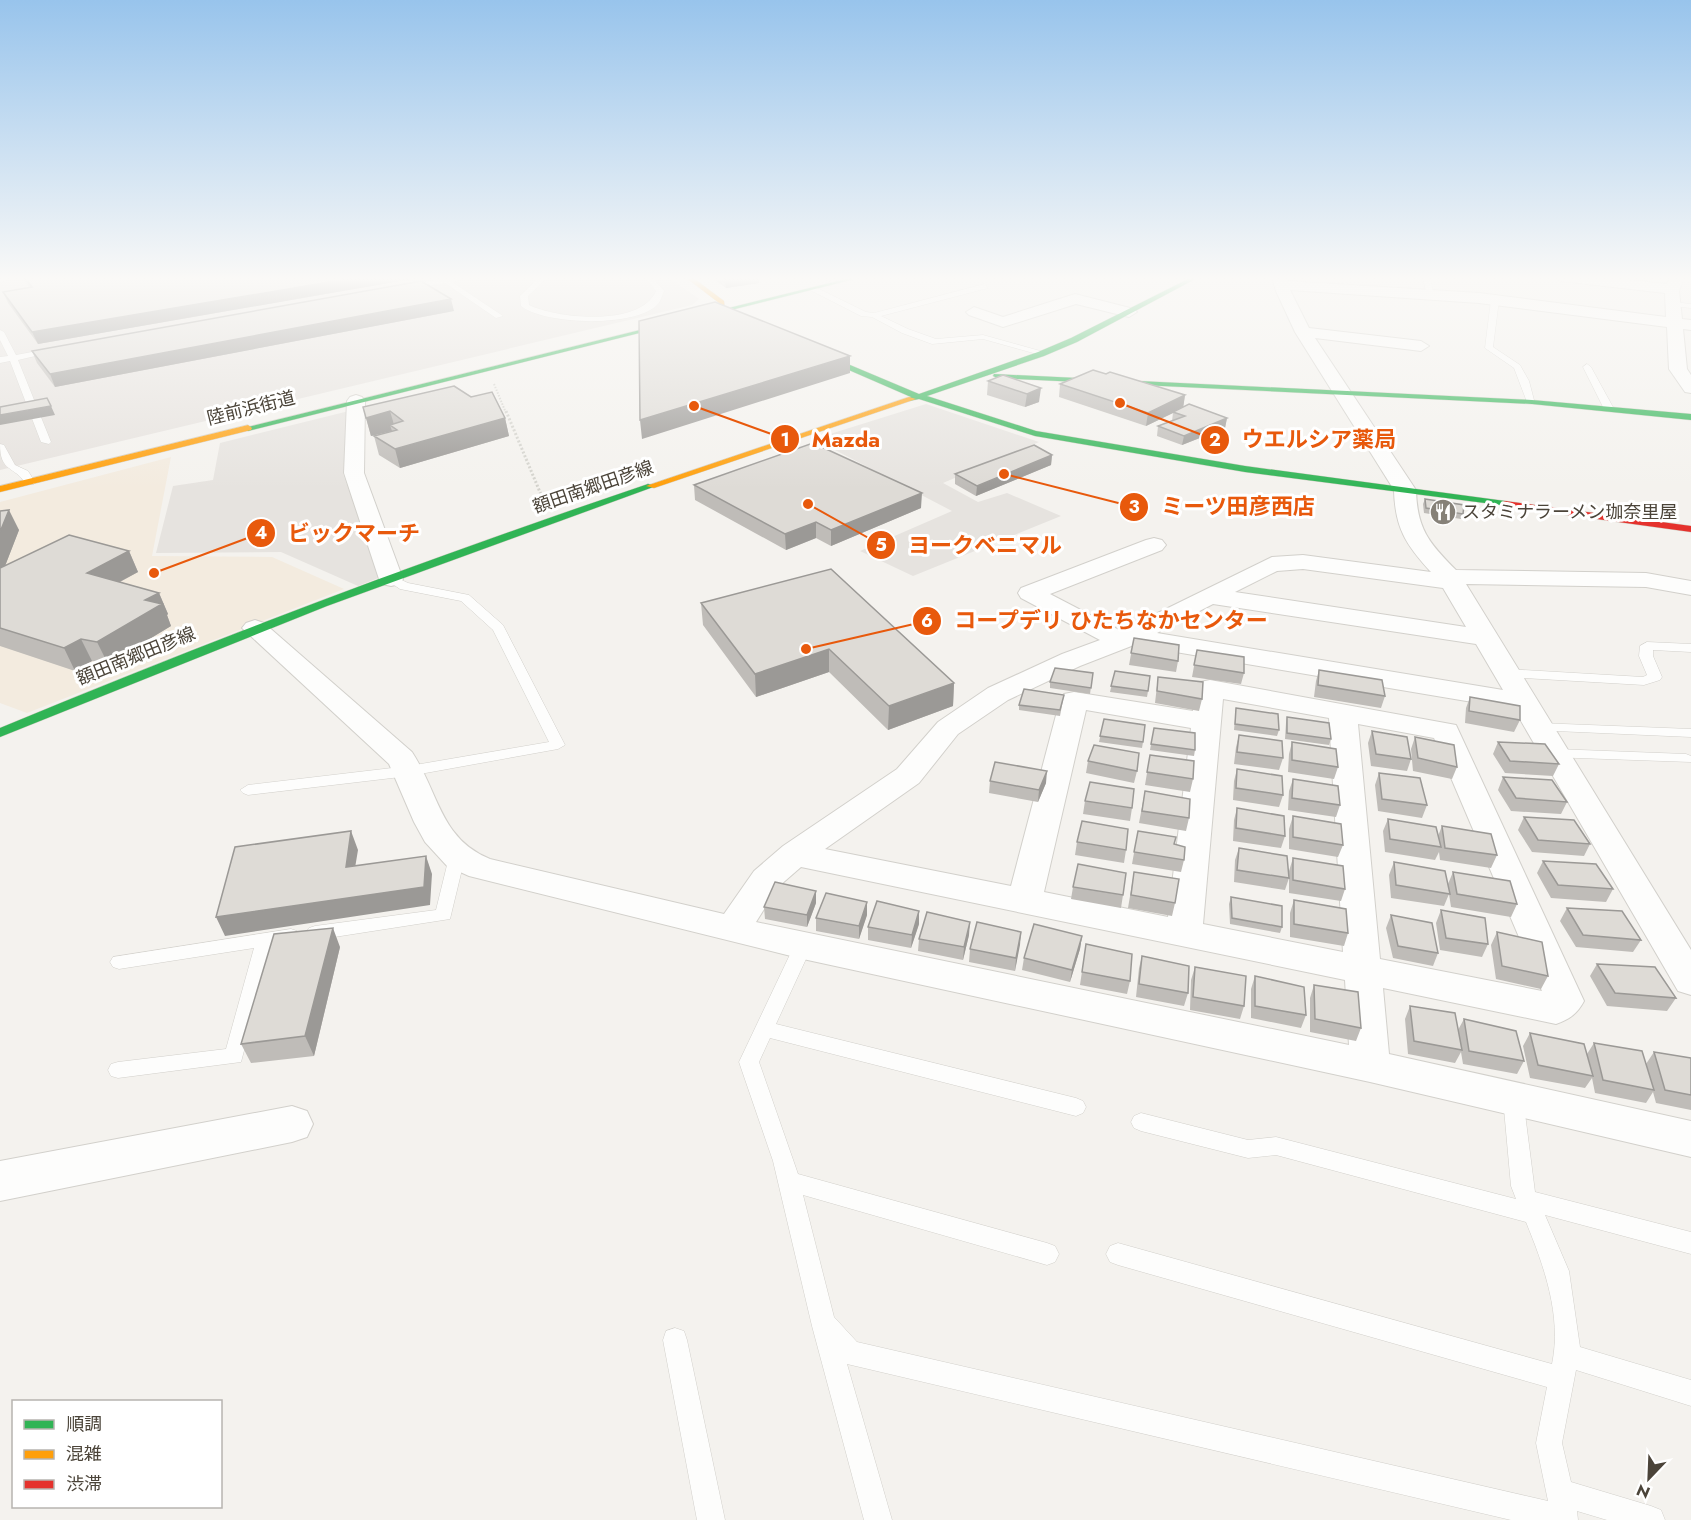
<svg xmlns="http://www.w3.org/2000/svg" width="1691" height="1520" viewBox="0 0 1691 1520" font-family="Jost,'Noto Sans JP',sans-serif">
  <rect width="100%" height="100%" fill="#f4f2ee"/>
  <path fill="#f3ebdf" d="M171,457l-19,99 120,1 72,32 -317,124 -27,-10v-201z"/>
  <path fill="#e6e2de" d="M0,277h668l31,22 -7,6 -692,165z"/>
  <path fill="#e6e3df" d="M926,404l113,38 -96,41 35,19 29,-9 54,23 -148,60 -53,-25 92,-40 -138,-72z
    M349,411l-6,63 38,103 -23,9 -77,-34 -125,1 17,-67 40,-6 7,-37z"/>
  <g fill="none" stroke-linecap="round" stroke-linejoin="round">
    <defs>
      <path id="lane" d="M8,277h15l-23,5v-4z
        M439,277h31l-18,5 51,34 -7,2 -51,-35 -37,6 -4,-2 35,-8z
        M540,277h8l-20,19 1,9c29,14 112,22 127,-14l-11,-14h7l12,14c-2,4 -3,10 -6,13 -22,24 -113,21 -137,2l-1,-10z
        M1423,277h7l4,20 -7,-2z
        M985,284l3,4 -107,28 27,13 28,10 47,-4 61,17v4l-61,-17 -51,5 -30,-11 -30,-16 -11,-1 -53,-27 7,-2 51,25 8,1z
        M1495,298l4,2 -6,47 27,18 9,16 6,23 -8,-2 -13,-34 -29,-20 6,-48z
        M1673,302l18,2v4l-21,-2 -1,-2z
        M0,330l4,2 12,23 37,-7 4,3 -39,9 33,82 -2,2 -8,-2 -31,-81 -10,2v-6l8,-1 -8,-16z
        M1587,364l4,3 23,42 -2,2 -8,-2 -21,-42z
        M0,444l4,1 11,20 13,6 7,11 -1,2h-8c-12,-19 -26,-11 -26,-40z
        M391,575l17,8 61,12 34,30 62,120 -7,4 -149,27 -161,19 -5,-2 -3,-3 8,-5 161,-19 140,-24 -56,-112 -32,-29 -61,-12 -15,-10z
        M1647,642l44,2v8l-38,-2v6l9,21 -2,3 -16,5 -138,-8 -7,-4 7,-4 137,8 4,-2 -8,-19 1,-10z
        M1538,723l153,6v8l-158,-7 -2,-3z
        M1554,749l132,5 5,2v6l-142,-5 -2,-3z
        M457,851l6,2 2,4 -15,62 -135,21 -6,-2 -3,-5 3,-5 6,-2 121,-16 13,-53 2,-4z
        M291,929l6,2 3,5 -3,5 -25,4 -31,117 -123,16 -7,-2 -3,-6 3,-6 7,-2 108,-13 28,-101 -135,21 -6,-2 -3,-5 3,-5z
        M803,939l6,2 3,5 -36,78 300,74 7,3 3,6 -3,6 -7,3 -306,-78 -11,24 39,112 249,69 8,3 4,8 -4,8 -8,3 -244,-70 31,122 23,25 691,159 -12,-58 11,-56 -429,-122 -8,-3 -4,-8 4,-8 8,-3 434,121c10,-48 -8,-98 -26,-142l-250,-67 -28,3 -107,-27 -7,-3 -3,-6 3,-6 7,-3 107,27 28,-3 240,62 -5,-13 -8,-88 3,-6 7,-3 7,3 3,6 12,94 156,40v22l-146,-39 24,56 11,76 111,33v26l-115,-36 -14,73 9,39 80,24 10,4 4,10h-58l-30,-9 1,9h-67l-664,-156 45,156h-28l-52,-194 -39,-165 -34,-99 55,-116 3,-5z
        M675,1328l9,3 3,9 38,180h-28l-34,-180 3,-9z"/>
      <path id="street" d="M821,277h15l-7,4z
        M1272,277h14l1,4 192,12 187,24 -1,-24 -104,-12 -7,-4h44l69,7 3,-7h14l-5,14 3,28 9,1v10l-8,-1 4,40 4,6v18l-6,-1 -16,-23 -2,-42 -188,-24 -189,-13 19,38 112,13 8,5 -8,5 -106,-13 101,152c1,39 13,53 40,80l190,3 45,8v14l-45,-8 -180,-3 225,366v45l-13,-4 -164,-282 -380,-64 -54,21 -72,34 -50,34 -39,49 -94,66 186,37 49,-186 4,-6 10,-2 119,19 3,-23 4,-6 10,-2 246,45 128,276c-7,13 -14,18 -28,23l-173,-36 6,66 302,67v36l-321,-75 -567,-123 -334,-83 -22,-10 -22,-24 -11,-20 -25,-58 -147,-136 4,-5 9,-3 9,3 148,129c27,41 28,87 78,107l234,55 30,-43 29,-25 114,-77 41,-47 50,-34 74,-34 38,-14 -79,-42 -3,-5 3,-5 125,-48 8,-2 8,2 4,5 -4,5 -112,44 71,37 151,-74 31,-2 128,17c-25,-27 -36,-44 -37,-82l-99,-158 -19,-41zM1303,569l140,19 23,39 -231,-35 42,-21zM1213,604l263,40 27,46 -346,-57zM1223,699l106,19 14,234 -140,-28zM1086,710l105,18 -23,189 -124,-25zM1358,724l76,14 108,253 -162,-32zM801,867l544,113 4,65 -593,-123 22,-35z
        M1075,294l59,15 3,3 -8,5 -53,-13 -73,23 -34,-12 -3,-3 8,-5 29,10z
        M356,395l6,2 3,4 -1,72 39,106 -3,5 -9,2 -9,-2 -3,-5 -35,-106 3,-72 3,-4z
        M292,1106l15,5 6,13 -6,13 -15,5 -292,59v-40z"/>
      <path id="fast" d="M854,277h9l-615,154 -4,-3z
        M1192,277h7l-122,65 -33,14 -117,40 109,35 209,35 260,35 3,1v4l-263,-34 -210,-36 -116,-37 -10,2 -1,-2 3,-2 -106,-46 7,-2 107,45 119,-42 33,-14z
        M994,374l538,26 159,14v6l-159,-16 -535,-26 -4,-2z
        M648,484l8,2 -329,120 -327,131v-9c213,-89 429,-170 648,-244z"/>
      <path id="slow" d="M685,277h7l32,24 1,10 34,15v4h-6l-34,-17v-10z
        M909,397l7,2 -262,89 -8,-2z
        M248,425l4,3 -1,2 -251,62v-6z"/>
      <path id="jam" d="M1505,501l186,25v6l-189,-26v-4z"/>
    </defs>
    <use href="#lane" stroke="#d2d0cb" stroke-width="1"/>
    <use href="#street" stroke="#d2d0cb" stroke-width="2"/>
    <use href="#fast" stroke="#d3cfc5" stroke-width="1"/>
    <use href="#slow" stroke="#d3cfc5" stroke-width="1"/>
    <use href="#jam" stroke="#d3cfc5" stroke-width="1"/>
    <path stroke="#d3d2cc" stroke-width="2" stroke-dasharray="1.5 1.5" stroke-linecap="butt" d="M494,384l12,29"/>
    <path stroke="#d3d2cc" stroke-width="3" stroke-dasharray="2 2" stroke-linecap="butt" d="M506,411l39,93"/>
    <use href="#lane" fill="#fdfdfc" fill-rule="evenodd"/>
    <use href="#street" fill="#fdfdfc" fill-rule="evenodd"/>
    <use href="#fast" fill="#30b455" fill-rule="evenodd"/>
    <use href="#slow" fill="#ff9f0a" fill-rule="evenodd"/>
    <use href="#jam" fill="#e5322d" fill-rule="evenodd"/>
  </g>
  <path fill="#bfbcb8" d="M22,277h395v1l-379,66 -30,-41 -5,-11 26,-5z
    M710,277h49v6l-33,5z
    M454,311l-399,76 -18,-24 -5,-12z
    M1106,374l79,21 -2,12 44,11 -2,10 -43,17 -25,-9 1,-10 14,-5 1,-8 -27,13 -87,-29 1,-13z
    M1003,375l36,27 -14,5 -38,-12 1,-14z
    M363,407l142,11 4,18 -109,32 -21,-13 -5,-19 18,-5 -21,5z
    M1052,455l-1,10 -75,31 -21,-12v-10z
    M694,485l227,23 -90,38 -15,-8 -30,12 -91,-50z
    M1425,499l38,15 -2,5 -37,-6 -1,-9z
    M0,511l19,19 -14,36 124,-15 9,21 -18,10 39,11 9,21 -1,1 4,11 -63,38 -16,-3 -17,10 -75,-25z
    M701,603l253,80 -1,23 -65,24 -59,-58 -73,25 -53,-72z
    M1134,638l44,23 -2,11 -47,-7z
    M1197,650l47,23 -3,11 -49,-7z
    M1319,670l66,26 -4,12 -67,-11 2,-16z
    M1115,671l33,20 -1,6 -37,-5z
    M1093,673l-3,21 -40,-6v-6z
    M1158,677l44,22 -3,12 -44,-8z
    M1064,695l-4,21 -41,-6v-5z
    M1470,697l50,23 -6,12 -49,-9 1,-15z
    M1236,708l43,22 -2,6 -43,-6z
    M1287,717l44,22 -2,6 -44,-6 1,-16z
    M1104,719l39,23 -1,6 -43,-6z
    M1154,728l41,22 -1,6 -44,-6z
    M1372,731l39,28 -4,12 -36,-5 -3,-23z
    M1239,735l44,23 -4,12 -45,-6 2,-17z
    M1415,737l42,30 -5,12 -39,-8 -2,-22z
    M1292,742l46,25 -4,12 -46,-7 1,-18z
    M1498,742l61,22 -6,12 -48,-3 -12,-19z
    M1150,755l43,24 -3,13 -45,-7z
    M1088,761l49,10 -3,12 -48,-10z
    M1237,769l46,26 -4,12 -46,-7 1,-19z
    M1379,773l48,32 -5,13 -44,-7 -3,-26z
    M1503,777l64,25 -6,12 -50,-3 -13,-21z
    M1293,779l47,26 -4,12 -48,-7 1,-19z
    M990,781l56,2 -8,19 -49,-9z
    M1145,791l44,27 -3,13 -47,-8z
    M1085,801l47,7 -2,13 -47,-7z
    M1237,808l48,28 -4,12 -48,-7 1,-21z
    M1293,816l50,29 -5,12 -49,-8v-20z
    M1524,817l66,27 -6,12 -52,-4 -14,-22z
    M1388,819l50,17 4,-10 55,29 -6,13 -51,-8 -1,-8 -4,8 -50,-8 -2,-21z
    M1138,831l36,13 10,16 -3,12 -49,-8z
    M1077,842l49,8 -2,13 -49,-8z
    M1239,848l50,30 -4,12 -51,-8 1,-22z
    M1293,858l52,31 -4,12 -52,-8v-22z
    M1543,861l70,28 -7,13 -55,-4 -14,-25z
    M1394,862l54,22 5,-12 64,32 -6,13 -60,-10 -2,-13 -5,12 -53,-8 -2,-23z
    M1134,872l41,31 -3,13 -44,-8z
    M1073,887l50,8 -2,13 -50,-9z
    M1231,897l51,30 -2,6 -50,-9 -1,-20z
    M1294,900l54,33 -4,13 -54,-9v-24z
    M867,902v13l-8,24 -43,-8v-13z
    M816,903l-9,24 -42,-8 -1,-12z
    M1567,908l74,32 -8,12 -57,-5 -16,-26z
    M1441,910l47,34 -6,13 -42,-7 -4,-27z
    M919,911v13l-8,24 -43,-8v-13z
    M1391,915l47,38 -5,13 -40,-8 -7,-30z
    M1021,932l-6,39 -46,-9 1,-13z
    M1497,932l51,44 -7,13 -45,-10 -5,-34z
    M969,935l-6,25 -45,-9 1,-12z
    M1082,936l-2,13 -10,33 -48,-12 2,-12z
    M1086,944l44,37 -3,13 -47,-9z
    M340,947l-26,109 -63,7 -10,-19z
    M1142,956l46,37 -4,13 -48,-9 3,-29z
    M1597,964l79,34 -9,13 -60,-5 -17,-30z
    M1195,967l49,39 -4,13 -50,-9 1,-30z
    M1255,976l51,39 -5,13 -50,-10v-29z
    M1314,985l47,43 -5,13 -46,-9v-34z
    M1410,1006l48,24 6,-11 60,42 -7,13 -54,-10 -2,-12 -6,11 -47,-9 -3,-35z
    M1530,1033l57,21 7,-11 52,21 8,-12 37,6v52l-35,-7 -3,-11 -7,11 -51,-10 -3,-15 -7,10 -55,-10 -7,-32z"/>
  <path fill="#9b9996" d="M359,277h58v1l-379,66 -6,-12z
    M749,277h10v6l-33,5 -1,-8z
    M451,299l3,12 -399,76 -5,-13z
    M850,356v17l-208,66 -2,-19z
    M1041,388l-2,14 -14,5 2,-13z
    M1185,395l-2,14 -10,3v1l-27,13 2,-13z
    M51,406l4,9 -55,10v-10z
    M390,411l5,17 -5,-3 2,6 -21,5 -5,-18z
    M505,418l4,18 -109,32 -5,-19z
    M1227,418l-2,10 -43,17 2,-9z
    M1052,455l-1,10 -75,31 1,-10z
    M922,493l-1,15 -90,38v-16z
    M9,510l10,20 -19,49v-47z
    M816,522v16l-30,12 -1,-16z
    M129,551l9,21 -41,22 -10,-21z
    M159,593l9,21 -1,1 4,11 -63,38 -11,-22 48,-42z
    M81,639l11,22 -17,10 -11,-23z
    M829,649v23l-73,25 -1,-23z
    M954,683l-1,23 -65,24 1,-24z
    M1047,771l-1,12 -8,19 1,-12z
    M351,831l7,19 -6,36 -6,-19z
    M426,856l6,18 -2,31 -205,31 -9,-19z
    M816,891v12l-9,24v-12z
    M867,902v13l-8,24v-13z
    M919,911v13l-8,24 1,-13z
    M970,922l-1,13 -6,25 1,-13z
    M333,928l7,19 -26,109 -9,-20z
    M1021,932l-1,13 -5,26 1,-13z
    M1082,936l-2,13 -10,33 2,-12z"/>
  <path fill="#dedbd6" stroke="#9b9996" stroke-width="1.5" d="M24,277h335l-327,55 -29,-40 29,-5z
    M720,277h29l-24,3z
    M421,281l30,18 -401,75 -18,-23z
    M715,302l135,54 -210,64 -1,-99z
    M1093,370l13,4 4,-2 75,23 -37,18 -88,-29z
    M1003,375l38,13 -14,6 -39,-13z
    M454,386l17,11 21,-5 13,26 -110,31 -21,-13 23,-6 -7,-5 13,-4 -13,-10 -24,7 -3,-11z
    M47,398l4,8 -51,9v-8z
    M1189,404l38,14 -43,18 -26,-10 27,-10 -12,-4z
    M813,443l109,50 -91,37 -15,-8 -31,12 -91,-49z
    M1034,445l18,10 -75,31 -22,-12z
    M1425,499l39,6 -1,9 -37,-6z
    M9,510l-9,22v-21z
    M69,535l60,16 -42,22 72,20 -14,7 17,4 -65,38 -16,-3 -17,9 -64,-20v-60z
    M831,569l123,114 -65,23 -60,-57 -74,25 -54,-71z
    M1134,638l45,7 -1,16 -47,-8z
    M1197,650l47,7v16l-50,-8z
    M1055,668l38,5 -2,15 -41,-6z
    M1319,670l63,10 3,16 -67,-11z
    M1115,671l35,5 -2,15 -37,-5z
    M1158,677l45,5 -1,17 -45,-8z
    M1024,689l40,6 -4,15 -41,-5z
    M1470,697l50,9v14l-51,-9z
    M1236,708l42,6 1,16 -44,-6z
    M1287,717l42,6 2,16 -44,-6z
    M1104,719l41,6 -2,17 -43,-6z
    M1154,728l41,5v17l-44,-6z
    M1372,731l35,6 4,22 -35,-5z
    M1239,735l43,6 1,17 -46,-6z
    M1415,737l39,8 3,22 -39,-9z
    M1292,742l44,7 2,18 -46,-7z
    M1498,742l47,2 14,20 -49,-3z
    M1094,745l45,8 -2,18 -49,-10z
    M1150,755l44,6 -1,18 -46,-7z
    M995,762l52,9 -8,19 -49,-9z
    M1237,769l45,7 1,19 -47,-7z
    M1379,773l41,5 7,27 -45,-6z
    M1503,777l49,3 15,22 -51,-4z
    M1293,779l45,7 2,19 -48,-7z
    M1090,782l44,7 -2,19 -47,-7z
    M1145,791l45,8 -1,19 -47,-7z
    M1237,808l47,8 1,20 -49,-8z
    M1293,816l48,8 2,21 -50,-8z
    M1524,817l50,3 16,24 -52,-4z
    M1388,819l48,8 5,20 -51,-8z
    M1082,821l46,8 -2,21 -49,-8z
    M1442,826l49,8 6,21 -52,-7z
    M351,831l-5,36 80,-11 -2,31 -208,30 19,-70z
    M1138,831l38,6 -2,7 11,3 -1,13 -50,-8z
    M1239,848l48,8 2,22 -52,-8z
    M1293,858l50,8 2,23 -52,-9z
    M1543,861l53,3 17,25 -55,-4z
    M1394,862l51,9 5,23 -54,-9z
    M1078,864l48,9 -3,22 -50,-8z
    M1134,872l45,7 -4,24 -44,-8z
    M1453,872l57,9 7,23 -60,-10z
    M775,882l41,9 -9,24 -43,-8z
    M826,893l41,9 -8,24 -43,-8z
    M1231,897l51,9v21l-50,-9z
    M1294,900l52,9 2,24 -54,-9z
    M877,901l42,10 -7,24 -44,-8z
    M1567,908l55,3 19,29 -58,-5z
    M1441,910l44,8 3,26 -42,-6z
    M927,912l43,10 -6,25 -45,-8z
    M1391,915l41,8 6,30 -40,-7z
    M977,922l44,10 -5,26 -46,-9z
    M1034,924l48,12 -10,34 -48,-12z
    M333,928l-28,108 -64,8 33,-110z
    M1497,932l45,10 6,34 -46,-10z
    M1086,944l46,10 -2,27 -48,-9z
    M1142,956l47,10 -1,27 -49,-9z
    M1597,964l58,3 21,31 -61,-5z
    M1195,967l51,9 -2,30 -51,-9z
    M1255,976l49,11 2,28 -51,-9z
    M1314,985l44,7 3,36 -46,-9z
    M1410,1006l45,7 7,37 -48,-9z
    M1464,1019l52,12 8,30 -55,-10z
    M1530,1033l54,11 9,32 -55,-11z
    M1594,1043l48,8 12,39 -51,-10z
    M1654,1052l37,6v37l-26,-5z"/>
  <linearGradient id="sky" x2="0" y2="1"><stop stop-color="#98c4ec"/><stop offset="0.57" stop-color="#faf9f7"/><stop offset="1" stop-color="#faf9f7" stop-opacity="0"/></linearGradient>
  <rect width="1691" height="489" fill="url(#sky)"/>
  <defs>
    <symbol id="restaurant-disc" viewBox="-11 -11 22 22"><circle r="9.5" fill="#868178" stroke="#fff"/><path d="M-5-6h1v4h1v-4h1v4h1v-4h1v5L-1.5 .5V6h-2V.5L-5-1ZM5-6V6H3V1.5H1.5Q1.5-4 5-6Z" fill="#fff"/></symbol>
  </defs>
  <g fill-rule="evenodd">
    <use href="#restaurant-disc" x="1428" y="497" width="30" height="30"/>
  </g>
  <g text-anchor="middle" stroke-width="6" stroke-linejoin="round" paint-order="stroke">
    <g font-size="18" fill="#4b4439" stroke="#fff">
      <text transform="translate(251 408) rotate(-14)" y="6">陸前浜街道</text>
      <text transform="translate(593 487) rotate(-19)" y="6">額田南郷田彦線</text>
      <text transform="translate(136 656) rotate(-22)" y="6">額田南郷田彦線</text>
    </g>
    <g font-size="18" fill="#4b4439" stroke="#fff" text-anchor="start">
      <text x="1462" y="518">スタミナラーメン珈奈里屋</text>
    </g>
  </g>
  <path fill="none" stroke="#e8590c" stroke-width="2" d="M694 406L785 439M1120 403L1215 440M1004 474L1134 507M154 573L261 533M808 504L881 545M806 649L927 621"/>
  <g fill="#e8590c" stroke="#fff" stroke-width="2">
    <circle cx="694" cy="406" r="6"/>
    <circle cx="1120" cy="403" r="6"/>
    <circle cx="1004" cy="474" r="6"/>
    <circle cx="154" cy="573" r="6"/>
    <circle cx="808" cy="504" r="6"/>
    <circle cx="806" cy="649" r="6"/>
    <circle cx="785" cy="439" r="15"/>
    <circle cx="1215" cy="440" r="15"/>
    <circle cx="1134" cy="507" r="15"/>
    <circle cx="261" cy="533" r="15"/>
    <circle cx="881" cy="545" r="15"/>
    <circle cx="927" cy="621" r="15"/>
  </g>
  <g font-size="18" text-anchor="middle" font-weight="bold" fill="#fff">
    <text x="785" y="446">1</text>
    <text x="1215" y="446">2</text>
    <text x="1134" y="513">3</text>
    <text x="261" y="539">4</text>
    <text x="881" y="551">5</text>
    <text x="927" y="627">6</text>
  </g>
  <g font-size="22" text-anchor="middle" font-weight="bold" fill="#e8590c" stroke="#fff" stroke-width="6" stroke-linejoin="round" paint-order="stroke">
    <text x="846" y="447">Mazda</text>
    <text x="1319" y="447">ウエルシア薬局</text>
    <text x="1238" y="514">ミーツ田彦西店</text>
    <text x="354" y="541">ビックマーチ</text>
    <text x="985" y="553">ヨークベニマル</text>
    <text x="1111" y="628">コープデリ ひたちなかセンター</text>
  </g>
  <rect x="12" y="1400" width="210" height="108" fill="#ffffff" stroke="#b7b4b0" stroke-width="1.5"/>
  <rect x="24" y="1420" width="30" height="9" fill="#30b455" stroke="#b7b4b0" stroke-width="1.5"/>
  <text x="66" y="1430" font-size="18" fill="#4b4439">順調</text>
  <rect x="24" y="1450" width="30" height="9" fill="#ff9f0a" stroke="#b7b4b0" stroke-width="1.5"/>
  <text x="66" y="1460" font-size="18" fill="#4b4439">混雑</text>
  <rect x="24" y="1480" width="30" height="9" fill="#e5322d" stroke="#b7b4b0" stroke-width="1.5"/>
  <text x="66" y="1490" font-size="18" fill="#4b4439">渋滞</text>
  <g transform="translate(1649 1478) rotate(203)" stroke="#ffffff" stroke-width="4.5" paint-order="stroke">
  <path d="M0-4.5L10 22L0 15L-10 22Z" fill="#4b4439"/>
  <text y="-9" font-size="16" font-weight="bold" text-anchor="middle" fill="#4b4439">N</text>
  </g>
</svg>
